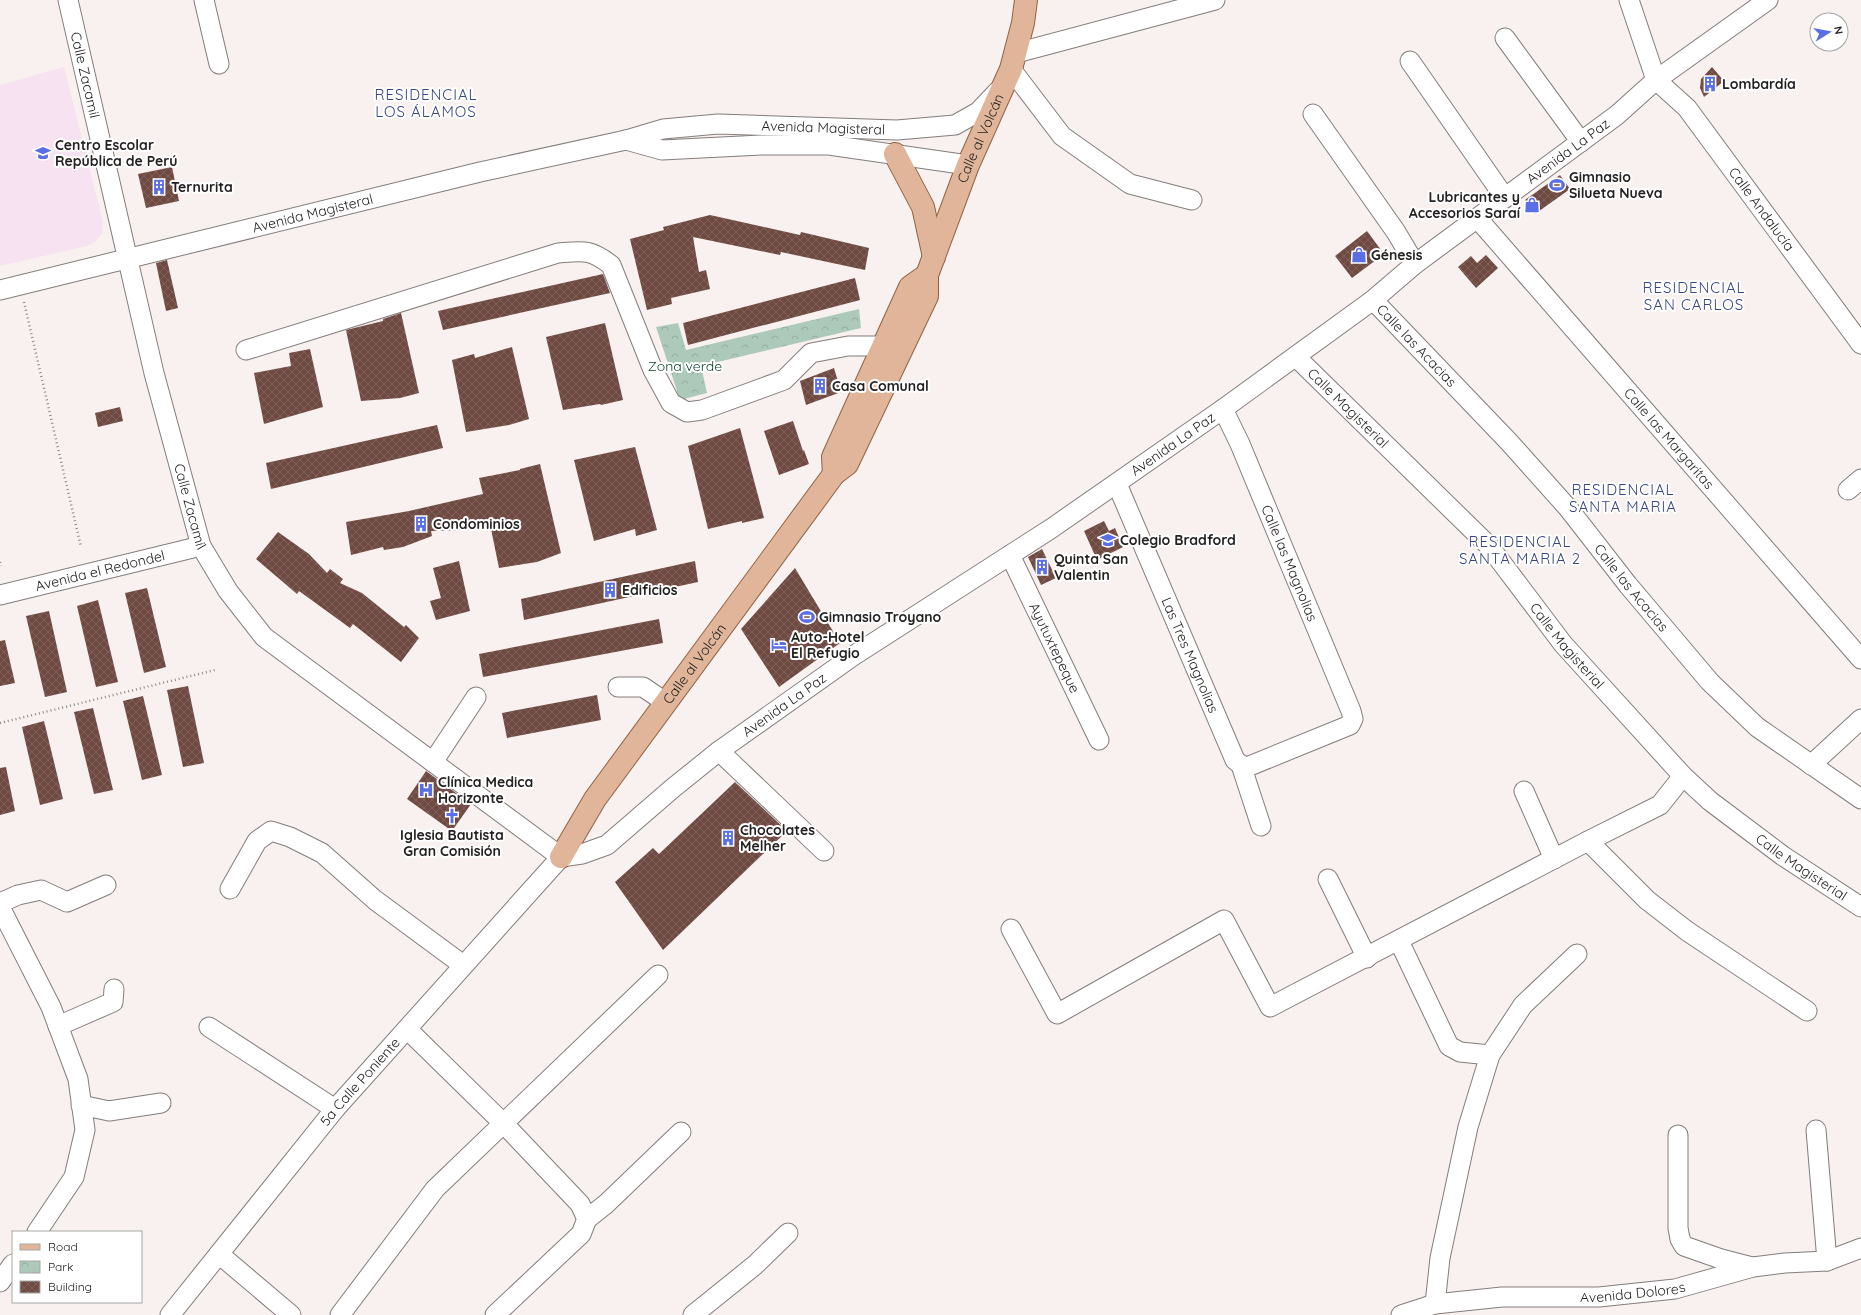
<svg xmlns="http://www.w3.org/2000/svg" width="1861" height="1315" viewBox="0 0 1861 1315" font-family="Quicksand,sans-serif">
  <defs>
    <pattern id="park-crowns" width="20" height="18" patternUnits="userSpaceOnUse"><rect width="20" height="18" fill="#adc9ba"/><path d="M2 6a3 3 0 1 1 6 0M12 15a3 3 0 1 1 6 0" fill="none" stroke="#95aca0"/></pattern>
    <pattern id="building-cross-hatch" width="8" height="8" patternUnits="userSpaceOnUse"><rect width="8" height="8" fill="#6f4a42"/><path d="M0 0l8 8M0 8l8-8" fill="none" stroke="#7f615a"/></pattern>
  </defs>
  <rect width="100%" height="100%" fill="#f8f1ef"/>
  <path fill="#f7e2f1" d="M64,67l39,155 -1,11 -7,9 -8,4 -87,20v-181z"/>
  <path fill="url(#park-crowns)" d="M859,309l2,19 -160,38 6,27 -27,7 -24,-73 22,-4 8,27z"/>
  <path fill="url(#building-cross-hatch)" d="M1712,67l12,14 -20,16 -4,-9 1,-9z
    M172,167l7,34 -33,7 -8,-34z
    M1560,175l10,14 -35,25 -10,-14z
    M710,215l90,20 1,-3 68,16 -4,22 -84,-18 -1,3 -87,-18 6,35 7,-2 4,19 -39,9 1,6 -25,6 -17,-71 34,-9 -1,-3z
    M1367,231l17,23 -32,24 -17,-22z
    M1486,255l12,13 -22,20 -18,-21 13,-11 6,7z
    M167,260l11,48 -12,3 -10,-48z
    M603,274l7,19 -167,37 -5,-19z
    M855,278l5,22 -172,45 -5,-22z
    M401,313l18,80 -19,5 -39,3 -15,-71 37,-9v-2z
    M605,323l18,77 -22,5 -1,-1 -37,6 -17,-73z
    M512,347l17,72 -20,6 -43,7 -14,-72 22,-6 1,4z
    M310,349l13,58 -59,17 -10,-51 37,-7 -2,-13z
    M834,368l7,24 -35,13 -6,-24z
    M120,407l3,14 -25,6 -3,-14z
    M793,421l10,30 1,-1 5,14 -30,11 -15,-44z
    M437,425l6,23 -172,41 -5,-26z
    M740,428l24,90 -22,5v-2l-34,8 -20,-83z
    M635,447l22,83 -21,6 -1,-7 -41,12 -20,-81z
    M540,464l21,89 -24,9 -38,6 -8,-39 -60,2 1,5 -29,11 -19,3 -1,-3 -32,8 -5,-33 63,-11 74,-17 -4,-16 41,-8v-1z
    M1104,521l5,10 6,-3 8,19 -26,13 -13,-29z
    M278,532l31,22 18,19 3,-4 13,10 -3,4 22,10 42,34 2,-2 13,13 -18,24 -48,-38 -3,4 -51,-37 -2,3 -41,-35z
    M1042,549l14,29 -15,7 -13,-28z
    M459,561l11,50 -34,9 -6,-19 11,-3 -8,-30z
    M695,561l3,21 -174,38 -3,-21z
    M795,568l45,75 -61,44 -38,-58z
    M147,588l19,79 -22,6 -19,-80z
    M98,600l20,82 -22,5 -19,-81z
    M49,611l18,81 -22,5 -19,-81z
    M659,619l4,24 -180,34 -4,-23z
    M5,640l10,43 -15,3v-45z
    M188,686l16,77 -21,4 -16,-77z
    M597,695l4,25 -94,18 -5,-25z
    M143,696l19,79 -20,5 -19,-79z
    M93,708l20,82 -19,4 -20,-82z
    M44,721l19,78 -23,6 -18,-78z
    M6,767l9,44 -15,4v-47z
    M426,771l45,33 -19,27 -45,-32z
    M735,782l52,49 -124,119 -48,-68 38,-34 6,6z"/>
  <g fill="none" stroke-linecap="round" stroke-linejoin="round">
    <defs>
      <g id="minor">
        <path id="s1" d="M68,0l86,373 47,173 27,45 36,46 297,220"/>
        <path d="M204,0l15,64"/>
        <path id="s2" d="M1629,0l27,80 31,28 174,236"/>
        <path d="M1505,38l76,104"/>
        <path d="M1016,53l199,-53"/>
        <path d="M1410,61l95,137"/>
        <path d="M1011,69l51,67 68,48 62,16"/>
        <path d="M1313,114l83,118 19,32"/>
        <path d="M626,140l36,10 99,-5h68l139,20"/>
        <path id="s3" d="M1478,219l383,440"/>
        <path id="s4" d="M0,290l480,-118 146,-32 37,-11 55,-5 179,6 58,-5 23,-13 20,-21"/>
        <path id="s5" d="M1373,300l136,142 59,66 60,77 82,97 47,45 104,72"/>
        <path d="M246,350l312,-97c26,-2 32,-4 53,12l42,105 18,33 16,9 15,-2 82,-30 27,-27 37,-7h34"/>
        <path id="s6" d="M1296,357l193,189 74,98 120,132 27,25 73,55 78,51"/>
        <path id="s7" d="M1223,409l17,35 111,267 2,8 -3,6 -103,42 -6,-2"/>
        <path id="s8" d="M1117,484l118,276 6,5 20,61"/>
        <path d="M1848,490l13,-11"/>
        <path id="s9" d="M1010,555l89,185"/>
        <path id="s10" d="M0,595l201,-49"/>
        <path d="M618,687h25l22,15"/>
        <path d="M719,751l105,100"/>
        <path d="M433,762l43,-65"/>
        <path d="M1811,765l50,-46"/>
        <path d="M1524,791l30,68"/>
        <path d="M1588,841l59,59 40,31 120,80"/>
        <path id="s11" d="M561,857l21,-3 25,-9 66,-57 46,-37 134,-95 199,-128 171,-119 150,-109 42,-36 202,-149 39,-35 112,-80"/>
        <path d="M1328,879l39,79"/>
        <path d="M230,889l27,-48 14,-10 19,6 32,16 53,47 88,65"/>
        <path d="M0,903l18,-8 23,-5 26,12 39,-17"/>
        <path d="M0,907l51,100 27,72 7,51 -11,47 -37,55"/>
        <path d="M1011,929l46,85 167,-94 46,87 318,-166 72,-36 23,-29"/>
        <path d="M1399,941l50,105 11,6 30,3"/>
        <path d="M58,1026l55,-24 1,-13"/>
        <path d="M209,1027l126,82"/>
        <path d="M407,1029l97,95 76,80 7,15"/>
        <path d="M81,1105l28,6 52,-8"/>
        <path d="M1816,1130l11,131"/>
        <path d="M1678,1135v93l2,11 4,7 37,13 31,8"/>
        <path d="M219,1254l72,61"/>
        <path d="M0,1282l13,-18"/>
        <path d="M1435,1304l5,-46 28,-131 22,-72 33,-50 54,-51"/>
        <path id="s12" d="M170,1315l165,-206 226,-252"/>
        <path d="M340,1315l95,-126 223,-214"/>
        <path d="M495,1315l86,-81 6,-15 19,-15 75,-72"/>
        <path d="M693,1315l62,-50 33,-32"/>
        <path id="s13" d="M1401,1315l34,-11 67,-7h97l76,-8 78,-22 32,-4 42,-2 34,-13"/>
      </g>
      <g id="major">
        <path d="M895,154l28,53 11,50"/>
        <path d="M834,474l-1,-17 77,-170 17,-12"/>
        <path id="s14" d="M561,857l34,-58 239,-325 13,-10 80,-168v-21l41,-110 43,-96 12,-46 3,-23"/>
      </g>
    </defs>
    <use href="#minor" stroke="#837d7b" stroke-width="21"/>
    <use href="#major" stroke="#916243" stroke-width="24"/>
    <path stroke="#8e8988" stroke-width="2.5" stroke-dasharray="1 3" stroke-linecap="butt" d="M24,302l57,245
      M0,562l1,4
      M0,723l215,-53"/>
    <use href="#minor" stroke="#fff" stroke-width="19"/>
    <use href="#major" stroke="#e0b599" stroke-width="22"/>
  </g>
  <defs>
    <symbol id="building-bare" viewBox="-9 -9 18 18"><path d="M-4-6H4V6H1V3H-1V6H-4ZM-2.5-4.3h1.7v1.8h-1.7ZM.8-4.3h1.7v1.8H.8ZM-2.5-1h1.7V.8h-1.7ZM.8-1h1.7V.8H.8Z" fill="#5a6ee5" stroke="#fff" stroke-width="2.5" paint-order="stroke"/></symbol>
    <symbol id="school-bare" viewBox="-9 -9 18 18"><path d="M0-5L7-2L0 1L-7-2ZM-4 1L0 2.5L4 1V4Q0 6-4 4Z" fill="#5a6ee5" stroke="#fff" stroke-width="2.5" paint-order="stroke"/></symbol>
    <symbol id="stadium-bare" viewBox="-9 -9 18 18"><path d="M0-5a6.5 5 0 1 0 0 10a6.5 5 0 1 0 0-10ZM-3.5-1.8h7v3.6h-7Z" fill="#5a6ee5" stroke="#fff" stroke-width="2.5" paint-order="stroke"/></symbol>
    <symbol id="shop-bare" viewBox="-9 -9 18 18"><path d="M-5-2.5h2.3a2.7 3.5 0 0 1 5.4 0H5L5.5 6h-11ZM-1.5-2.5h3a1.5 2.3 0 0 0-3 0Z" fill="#5a6ee5" stroke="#fff" stroke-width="2.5" paint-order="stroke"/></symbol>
    <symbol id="hotel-bare" viewBox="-9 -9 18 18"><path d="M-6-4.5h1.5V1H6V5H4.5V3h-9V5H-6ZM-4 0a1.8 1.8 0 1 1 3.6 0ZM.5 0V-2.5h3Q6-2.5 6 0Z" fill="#5a6ee5" stroke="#fff" stroke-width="2.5" paint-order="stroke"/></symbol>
    <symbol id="hospital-bare" viewBox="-9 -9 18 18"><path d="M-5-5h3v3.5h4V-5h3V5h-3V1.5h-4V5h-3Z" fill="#5a6ee5" stroke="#fff" stroke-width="2.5" paint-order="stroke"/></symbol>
    <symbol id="church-bare" viewBox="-9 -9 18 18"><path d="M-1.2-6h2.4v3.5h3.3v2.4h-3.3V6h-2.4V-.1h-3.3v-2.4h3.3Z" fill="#5a6ee5" stroke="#fff" stroke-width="2.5" paint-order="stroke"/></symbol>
  </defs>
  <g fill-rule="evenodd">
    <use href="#building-bare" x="1699" y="73" width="22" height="22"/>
    <use href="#school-bare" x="32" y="142" width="22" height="22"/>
    <use href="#stadium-bare" x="1546" y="174" width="22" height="22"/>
    <use href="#building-bare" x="148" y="176" width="22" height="22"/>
    <use href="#shop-bare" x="1521" y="194" width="22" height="22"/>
    <use href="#shop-bare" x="1348" y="244" width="22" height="22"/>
    <use href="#building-bare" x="809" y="375" width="22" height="22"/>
    <use href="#building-bare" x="410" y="513" width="22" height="22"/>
    <use href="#school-bare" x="1097" y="529" width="22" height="22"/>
    <use href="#building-bare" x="1031" y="556" width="22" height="22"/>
    <use href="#building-bare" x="599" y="579" width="22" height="22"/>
    <use href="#stadium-bare" x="796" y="606" width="22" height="22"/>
    <use href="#hotel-bare" x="768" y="634" width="22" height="22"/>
    <use href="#hospital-bare" x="415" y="779" width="22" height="22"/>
    <use href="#church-bare" x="441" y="805" width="22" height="22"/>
    <use href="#building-bare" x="717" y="827" width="22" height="22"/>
  </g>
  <g text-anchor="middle" stroke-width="4" stroke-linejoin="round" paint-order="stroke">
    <g font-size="14" fill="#242221" stroke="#fff">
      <text dy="5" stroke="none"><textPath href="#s1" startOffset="77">Calle Zacamil</textPath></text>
      <text dy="5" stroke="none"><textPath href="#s4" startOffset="843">Avenida Magisteral</textPath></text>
      <text dy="5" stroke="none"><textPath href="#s14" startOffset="841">Calle al Volcán</textPath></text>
      <text dy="5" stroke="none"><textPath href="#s11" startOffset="1234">Avenida La Paz</textPath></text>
      <text dy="5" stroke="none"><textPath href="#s2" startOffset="252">Calle Andalucía</textPath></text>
      <text dy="5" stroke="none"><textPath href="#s4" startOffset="322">Avenida Magisteral</textPath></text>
      <text dy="5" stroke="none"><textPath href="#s5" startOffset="63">Calle las Acacias</textPath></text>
      <text dy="5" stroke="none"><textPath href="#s6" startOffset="73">Calle Magisterial</textPath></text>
      <text dy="5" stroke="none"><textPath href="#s3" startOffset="291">Calle las Margaritas</textPath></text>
      <text dy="5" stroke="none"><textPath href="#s11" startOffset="742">Avenida La Paz</textPath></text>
      <text dy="5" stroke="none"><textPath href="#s1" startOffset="521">Calle Zacamil</textPath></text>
      <text dy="5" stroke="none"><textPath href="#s7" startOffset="168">Calle las Magnolias</textPath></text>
      <text dy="5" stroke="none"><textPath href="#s10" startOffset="103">Avenida el Redondel</textPath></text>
      <text dy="5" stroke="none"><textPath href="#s5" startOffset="387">Calle las Acacias</textPath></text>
      <text dy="5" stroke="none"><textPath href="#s6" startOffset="397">Calle Magisterial</textPath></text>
      <text dy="5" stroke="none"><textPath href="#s9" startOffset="103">Ayutuxtepeque</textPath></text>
      <text dy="5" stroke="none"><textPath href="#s8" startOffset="186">Las Tres Magnolias</textPath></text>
      <text dy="5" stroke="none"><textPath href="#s14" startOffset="235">Calle al Volcán</textPath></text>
      <text dy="5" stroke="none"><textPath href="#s11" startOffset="274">Avenida La Paz</textPath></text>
      <text dy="5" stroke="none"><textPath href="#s6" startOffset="721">Calle Magisterial</textPath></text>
      <text dy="5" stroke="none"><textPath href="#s12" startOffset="301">5a Calle Poniente</textPath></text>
      <text dy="5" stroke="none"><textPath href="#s13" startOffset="234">Avenida Dolores</textPath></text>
    </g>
    <g font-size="14" font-weight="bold" fill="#242221" stroke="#fff" text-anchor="start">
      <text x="1722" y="89">Lombardía</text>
      <text x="55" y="150">Centro Escolar<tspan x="55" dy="16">República de Perú</tspan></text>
      <text x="1569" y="182">Gimnasio<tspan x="1569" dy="16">Silueta Nueva</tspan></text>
      <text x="171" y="192">Ternurita</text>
      <text x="1520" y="202" text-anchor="end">Lubricantes y<tspan x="1520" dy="16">Accesorios Saraí</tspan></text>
      <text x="1371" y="260">Génesis</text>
      <text x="832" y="391">Casa Comunal</text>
      <text x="433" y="529">Condominios</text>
      <text x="1120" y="545">Colegio Bradford</text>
      <text x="1054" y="564">Quinta San<tspan x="1054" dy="16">Valentin</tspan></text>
      <text x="622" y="595">Edificios</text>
      <text x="819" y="622">Gimnasio Troyano</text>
      <text x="791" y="642">Auto-Hotel<tspan x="791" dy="16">El Refugio</tspan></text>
      <text x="438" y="787">Clínica Medica<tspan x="438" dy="16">Horizonte</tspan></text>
      <text x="740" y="835">Chocolates<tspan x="740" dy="16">Melher</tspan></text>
      <text x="452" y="840" text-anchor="middle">Iglesia Bautista<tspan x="452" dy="16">Gran Comisión</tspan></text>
    </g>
    <g font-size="14" fill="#0f422d" stroke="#fff">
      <text x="685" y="371">Zona verde</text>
    </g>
    <g font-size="15" letter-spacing="1" fill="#3a4682" stroke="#fff">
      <text x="426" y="100">RESIDENCIAL<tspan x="426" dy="17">LOS ÁLAMOS</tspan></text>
      <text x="1694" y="293">RESIDENCIAL<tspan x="1694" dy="17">SAN CARLOS</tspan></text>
      <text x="1623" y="495">RESIDENCIAL<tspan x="1623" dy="17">SANTA MARIA</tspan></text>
      <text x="1520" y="547">RESIDENCIAL<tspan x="1520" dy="17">SANTA MARIA 2</tspan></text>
    </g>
  </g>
  <rect x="12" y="1231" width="130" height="72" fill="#ffffff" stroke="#a7a7a6"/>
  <rect x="20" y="1244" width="20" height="6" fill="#e0b599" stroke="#a7a7a6"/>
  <text x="48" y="1251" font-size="12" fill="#242221">Road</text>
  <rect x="20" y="1261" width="20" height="12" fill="url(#park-crowns)" stroke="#a7a7a6"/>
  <text x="48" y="1271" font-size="12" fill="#242221">Park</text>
  <rect x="20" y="1281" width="20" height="12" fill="url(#building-cross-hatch)" stroke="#a7a7a6"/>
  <text x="48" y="1291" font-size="12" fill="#242221">Building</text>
  <g transform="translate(1829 32) rotate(79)"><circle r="19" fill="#ffffff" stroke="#a7a7a6"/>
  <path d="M0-3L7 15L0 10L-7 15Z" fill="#5a6ee5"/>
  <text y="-6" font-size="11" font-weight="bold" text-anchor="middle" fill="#242221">N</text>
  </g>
</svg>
